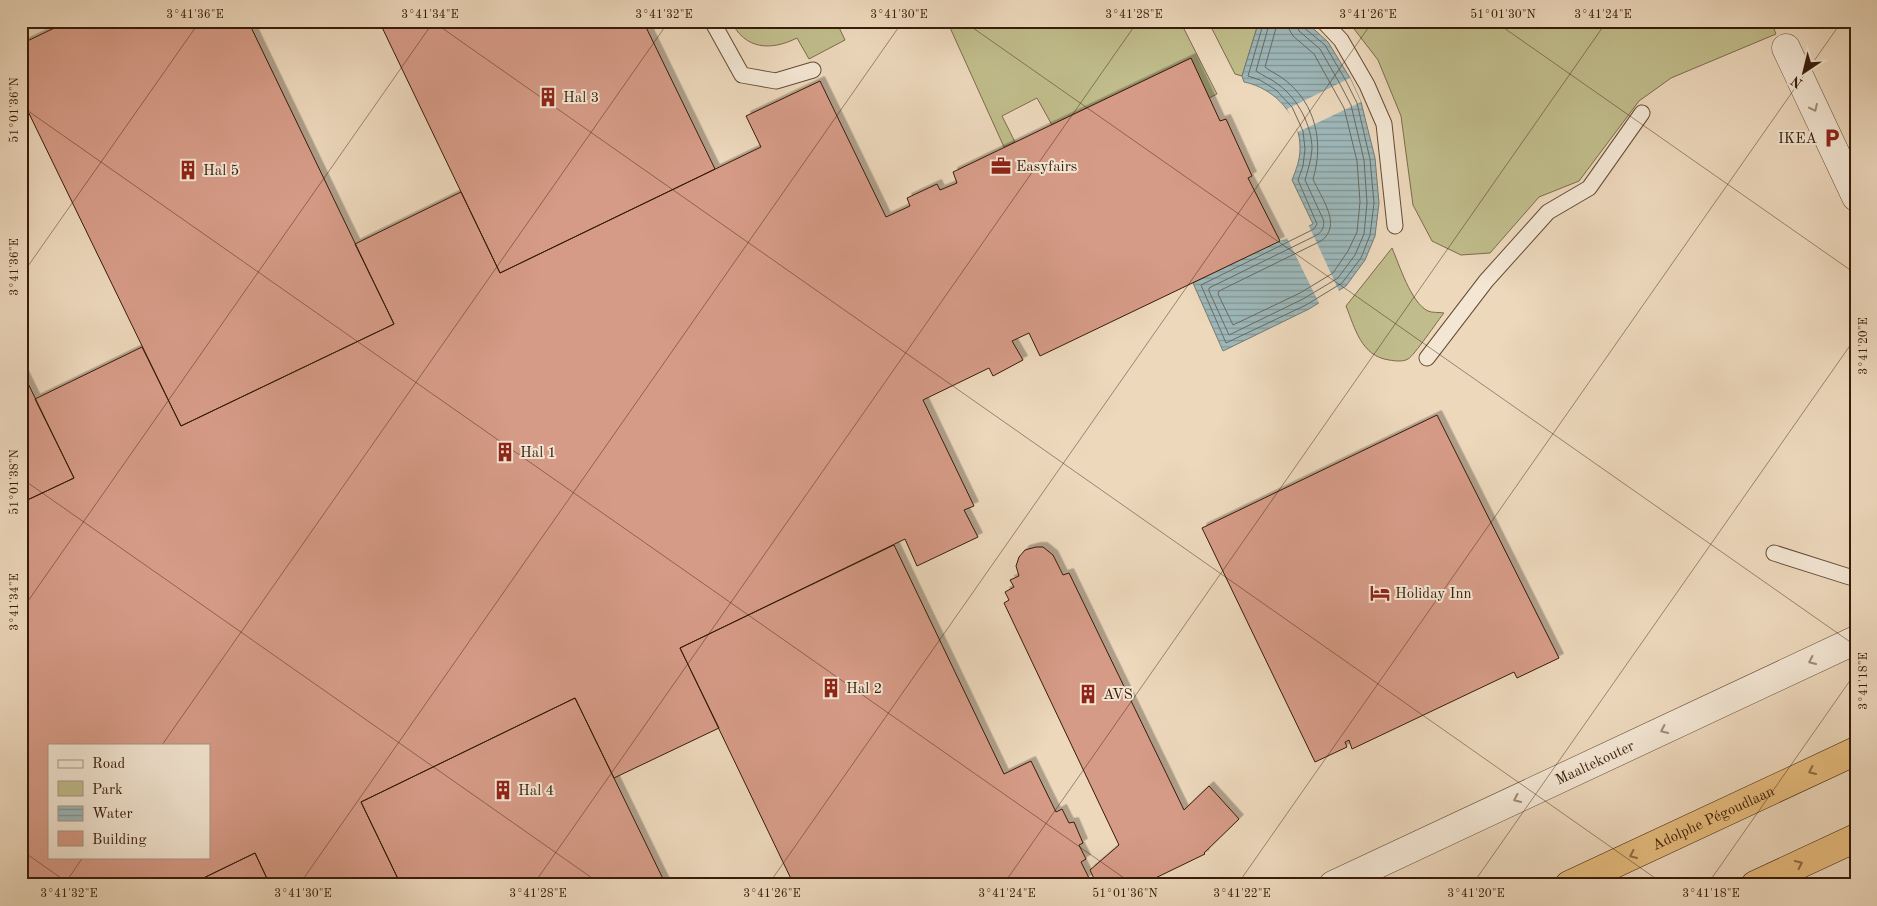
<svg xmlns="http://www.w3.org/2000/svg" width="1877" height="906" viewBox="0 0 1877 906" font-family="'Old Standard TT',serif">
  <defs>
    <pattern id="water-rules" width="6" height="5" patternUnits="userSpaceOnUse" patternTransform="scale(1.25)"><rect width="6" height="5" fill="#9db8ba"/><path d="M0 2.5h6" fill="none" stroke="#819595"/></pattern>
    <filter id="shadow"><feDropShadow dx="4.5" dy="-4.5" stdDeviation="0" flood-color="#0004"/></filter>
  </defs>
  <rect width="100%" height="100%" fill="#edd8bc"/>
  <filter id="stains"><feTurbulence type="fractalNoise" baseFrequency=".004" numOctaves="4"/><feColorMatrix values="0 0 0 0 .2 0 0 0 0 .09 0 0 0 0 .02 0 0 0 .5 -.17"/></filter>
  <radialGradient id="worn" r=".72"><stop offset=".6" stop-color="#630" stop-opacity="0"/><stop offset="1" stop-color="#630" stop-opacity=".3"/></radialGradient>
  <path fill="#c0bc8b" stroke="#7c6c4a" d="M731,21h105l9,19 -36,19 -12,-21c-26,13 -52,12 -66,-17z
    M947,21h233l37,73 -8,4 -19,-39 -138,66 -15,-27 -35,18 13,26 -11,5z
    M1208,21h51l-17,55 -7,-2z
    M1348,21h423l5,13 -105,44 -32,23 -60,80 -40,16 -49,56 -29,2 -29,-14 -19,-36 -12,-89 -23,-56z
    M1392,248c7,16 19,55 36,63 4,2 11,1 16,2 -6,7 -30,43 -36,46 -5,3 -13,2 -19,1 -28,-4 -34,-32 -43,-54z"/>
  <path fill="url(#water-rules)" stroke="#757a73" d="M1259,21h46l23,21 22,36 11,24 14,56 4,45 -4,33 -10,24 -19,26 -37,23 -86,42 -30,-68 120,-59 -21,-44c4,-10 8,-20 8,-31 1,-32 -25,-61 -56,-67l-2,-6z"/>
  <path fill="#edd8bc" d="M1350,78l11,24 -63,30 -11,-23z
    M1308,224l32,69 -20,12 -33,-67 -7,3 -1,-2z"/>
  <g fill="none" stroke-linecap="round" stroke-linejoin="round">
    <path stroke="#6a6a62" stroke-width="1" d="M1264,21l-16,55 12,4 16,10 16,17 11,24 2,18 -2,17 -5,14 19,44 -3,5 -113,56 25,58 80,-38 36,-22 19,-25 9,-23 4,-32 -4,-44 -13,-56 -11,-22 -21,-36 -22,-18 -1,-6
      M1270,21l-14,50c7,5 16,8 23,14 19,14 33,41 33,64 -1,11 -4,21 -7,31l18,39c2,6 0,12 -6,16l-108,53v3l20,44 74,-36 35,-21 17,-23 9,-21 3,-31 -3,-43 -13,-55 -11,-21 -20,-35 -21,-18 -3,-10
      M1278,21l-13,46c6,5 14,8 20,13 31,24 39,63 28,99 8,19 30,46 8,62l-102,50 -1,3 15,31 67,-32 33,-20 15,-22 9,-19 3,-30 -3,-41 -13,-53 -30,-54 -21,-18 -4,-7 -1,-8"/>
  </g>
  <path fill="#d69b87" stroke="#381c09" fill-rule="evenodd" filter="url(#shadow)" d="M69,21h179l146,303 -213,102 -160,-329v-53z
    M379,21h264l72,148 -215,104z
    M1191,58l29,63 6,-2 26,57 -4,2 32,63 -240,115 -11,-23 -17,8 11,19 -30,16 -4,-8 -66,32 51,106 -10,4 14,27 -61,29 -12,-27 -225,109 39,80 -105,50 -39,-80 -214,104 38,79 -7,4h-122l-15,-32 -66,32h-168v-382l53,-25 -39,-79 107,-52 39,79 213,-102 -39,-80 106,-52 39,81 261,-126 -15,-31 74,-35 66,136 24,-11 -3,-8 30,-14 3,6 17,-7 -4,-11zM49,745h160v112h-160z
    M21,369l53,109 -53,25z
    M1437,415l122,243 -42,20 -3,-6 -162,77 -3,-9 -4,2 2,5 -32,15 -113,-234z
    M894,545l110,229 27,-13 25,51 6,-3 7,14 5,-1 9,21 -4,2 7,14 -5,3 8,16 -14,7h-281l-114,-237z
    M1036,547h7l10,8 10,20 6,-2 115,237 25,-24 30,33 -35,34 1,1 -64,31h-44l-7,-15 29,-25 -115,-242 5,-3 -4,-8 9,-5 -4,-7 9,-4 -3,-10 3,-9 6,-7z
    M575,698l91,187h-265l-40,-83z
    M255,853l15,32h-81z"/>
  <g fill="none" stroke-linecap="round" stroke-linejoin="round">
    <defs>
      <path id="lane" d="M712,21l30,54 34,6 37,-11
        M1323,21l18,19 26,45 17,39 11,102
        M1427,358l59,-77 62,-69 41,-24 53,-75
        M1774,553l82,26"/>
      <g id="street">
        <path d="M1786,48l70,149"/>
        <path id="s1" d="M1333,885l523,-245"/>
      </g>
      <g id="highway">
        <path id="s2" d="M1569,885l287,-134"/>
        <path d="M1755,885l101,-47"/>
      </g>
    </defs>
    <use href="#lane" stroke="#654b36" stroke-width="17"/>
    <use href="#street" stroke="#654b36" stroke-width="29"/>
    <use href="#highway" stroke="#381c09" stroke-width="29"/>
    <use href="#lane" stroke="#f3e6d3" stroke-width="15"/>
    <use href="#street" stroke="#f3e6d3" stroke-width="28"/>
    <use href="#highway" stroke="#e6bc7e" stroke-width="28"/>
  </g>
  <defs><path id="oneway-chevron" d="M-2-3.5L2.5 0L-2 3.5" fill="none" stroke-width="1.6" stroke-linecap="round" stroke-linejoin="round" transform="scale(1.25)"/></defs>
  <g stroke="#9f8b78">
    <use href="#oneway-chevron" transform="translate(1814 108) rotate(65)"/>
    <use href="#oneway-chevron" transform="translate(1812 661) rotate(155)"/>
    <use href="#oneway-chevron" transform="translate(1664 730) rotate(155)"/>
    <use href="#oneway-chevron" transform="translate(1517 799) rotate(155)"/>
  </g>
  <g stroke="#8f6c44">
    <use href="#oneway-chevron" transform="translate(1812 771) rotate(155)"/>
    <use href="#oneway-chevron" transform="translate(1633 855) rotate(155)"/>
    <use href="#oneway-chevron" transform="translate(1799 864) rotate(-25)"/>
  </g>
  <path fill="none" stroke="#381c09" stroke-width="1" stroke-opacity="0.45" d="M432,21l1233,864M963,21l893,625M1494,21l362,253M21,106l1113,779M21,276l179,-255M21,478l581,407M21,611l413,-590M162,745l507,-724M21,850l50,35M64,885l19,-28M299,885l604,-864M533,885l605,-864M768,885l605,-864M1003,885l604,-864M1237,885l605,-864M1472,885l384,-548M1707,885l149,-213"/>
  <defs>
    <symbol id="building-bare" viewBox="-9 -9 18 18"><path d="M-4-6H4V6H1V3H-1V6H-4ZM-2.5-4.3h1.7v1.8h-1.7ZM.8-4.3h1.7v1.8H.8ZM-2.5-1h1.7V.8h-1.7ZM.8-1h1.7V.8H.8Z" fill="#8f2418" stroke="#f3e6d3" stroke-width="2.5" paint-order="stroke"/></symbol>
    <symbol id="parking-bare" viewBox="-9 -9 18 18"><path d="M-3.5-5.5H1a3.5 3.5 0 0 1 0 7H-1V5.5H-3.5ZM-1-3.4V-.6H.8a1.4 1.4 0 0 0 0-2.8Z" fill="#8f2418" stroke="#f3e6d3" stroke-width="2.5" paint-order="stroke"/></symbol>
    <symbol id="office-bare" viewBox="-9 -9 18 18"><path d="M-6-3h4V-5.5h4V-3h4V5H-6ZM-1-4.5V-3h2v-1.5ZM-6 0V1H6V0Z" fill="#8f2418" stroke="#f3e6d3" stroke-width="2.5" paint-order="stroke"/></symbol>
    <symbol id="hotel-bare" viewBox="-9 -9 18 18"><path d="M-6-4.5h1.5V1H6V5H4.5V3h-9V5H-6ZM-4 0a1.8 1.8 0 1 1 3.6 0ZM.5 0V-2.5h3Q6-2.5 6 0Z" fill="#8f2418" stroke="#f3e6d3" stroke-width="2.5" paint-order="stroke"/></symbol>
  </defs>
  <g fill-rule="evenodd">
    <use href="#building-bare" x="534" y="83" width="28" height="28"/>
    <use href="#parking-bare" x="1818" y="124" width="28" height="28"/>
    <use href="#office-bare" x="987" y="152" width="28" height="28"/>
    <use href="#building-bare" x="174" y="156" width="28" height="28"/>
    <use href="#building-bare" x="491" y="438" width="28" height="28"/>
    <use href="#hotel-bare" x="1366" y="579" width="28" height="28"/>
    <use href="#building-bare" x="817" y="674" width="28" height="28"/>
    <use href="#building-bare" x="1074" y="680" width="28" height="28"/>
    <use href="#building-bare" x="489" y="776" width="28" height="28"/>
  </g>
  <g text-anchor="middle" stroke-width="4" stroke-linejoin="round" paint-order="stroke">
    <g font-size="15" fill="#381c09" stroke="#f3e6d3" text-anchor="start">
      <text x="563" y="102">Hal 3</text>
      <text x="1817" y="143" text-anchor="end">IKEA</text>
      <text x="1016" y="171">Easyfairs</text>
      <text x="203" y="175">Hal 5</text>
      <text x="520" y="457">Hal 1</text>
      <text x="1395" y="598">Holiday Inn</text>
      <text x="846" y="693">Hal 2</text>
      <text x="1103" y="699">AVS</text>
      <text x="518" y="795">Hal 4</text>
    </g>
    <g font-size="15" fill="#381c09" stroke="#f3e6d3">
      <text dy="5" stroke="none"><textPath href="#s1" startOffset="289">Maaltekouter</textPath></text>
      <text dy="5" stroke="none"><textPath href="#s2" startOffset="159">Adolphe Pégoudlaan</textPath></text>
    </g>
  </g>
  <rect width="1877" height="906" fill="none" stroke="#edd8bc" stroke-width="55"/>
  <rect x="48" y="744" width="162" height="115" fill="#f3e6d3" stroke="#a89582"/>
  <rect x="58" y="760" width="25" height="8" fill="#f3e6d3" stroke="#a89582"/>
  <text x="92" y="768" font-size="15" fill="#381c09">Road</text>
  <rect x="58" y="781" width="25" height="15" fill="#c0bc8b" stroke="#a89582"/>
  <text x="92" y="794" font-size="15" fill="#381c09">Park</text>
  <rect x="58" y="806" width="25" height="15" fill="url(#water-rules)" stroke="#a89582"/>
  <text x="92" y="818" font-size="15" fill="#381c09">Water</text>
  <rect x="58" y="831" width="25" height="15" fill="#d69b87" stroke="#a89582"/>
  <text x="92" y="844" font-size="15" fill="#381c09">Building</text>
  <g transform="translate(1804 72) rotate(215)" stroke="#f3e6d3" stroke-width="4" paint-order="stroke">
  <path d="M0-4L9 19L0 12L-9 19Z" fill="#381c09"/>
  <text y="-8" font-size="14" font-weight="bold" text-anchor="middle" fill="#381c09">N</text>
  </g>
  <rect x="28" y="28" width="1822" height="850" fill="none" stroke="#381c09" stroke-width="2"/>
  <g font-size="12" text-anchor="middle" fill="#381c09">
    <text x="195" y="18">3°41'36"E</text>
    <text x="430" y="18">3°41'34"E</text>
    <text x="664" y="18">3°41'32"E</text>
    <text x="899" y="18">3°41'30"E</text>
    <text x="1134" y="18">3°41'28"E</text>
    <text x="1368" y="18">3°41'26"E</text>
    <text x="1503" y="18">51°01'30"N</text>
    <text x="1603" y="18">3°41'24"E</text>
    <text transform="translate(14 110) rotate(-90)" y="4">51°01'36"N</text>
    <text transform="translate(14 267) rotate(-90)" y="4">3°41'36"E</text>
    <text transform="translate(1863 346) rotate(-90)" y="4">3°41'20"E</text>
    <text transform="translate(14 482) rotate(-90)" y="4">51°01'38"N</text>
    <text transform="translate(14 602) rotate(-90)" y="4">3°41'34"E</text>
    <text transform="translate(1863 681) rotate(-90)" y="4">3°41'18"E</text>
    <text x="69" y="897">3°41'32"E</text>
    <text x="303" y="897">3°41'30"E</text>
    <text x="538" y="897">3°41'28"E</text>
    <text x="772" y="897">3°41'26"E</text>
    <text x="1007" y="897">3°41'24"E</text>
    <text x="1125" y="897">51°01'36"N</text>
    <text x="1242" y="897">3°41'22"E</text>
    <text x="1476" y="897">3°41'20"E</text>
    <text x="1711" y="897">3°41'18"E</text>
  </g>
  <rect width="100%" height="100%" filter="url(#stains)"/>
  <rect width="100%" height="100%" fill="url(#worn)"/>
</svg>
